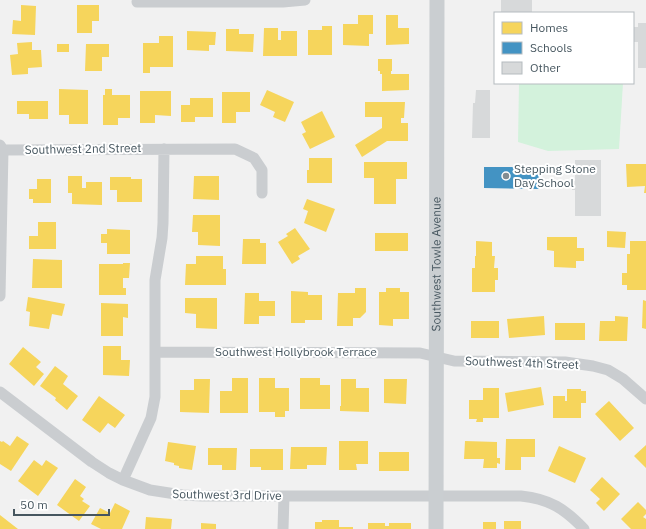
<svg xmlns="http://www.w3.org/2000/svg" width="646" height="529" viewBox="0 0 646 529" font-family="'IBM Plex Sans',sans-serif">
  <rect width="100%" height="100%" fill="#f1f1f1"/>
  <path fill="#d3f2dc" d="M543,83h80l-4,66 -71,2 -30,-9 1,-58z"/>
  <path fill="#f6d55c" d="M21,5l15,1 -1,29 -23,-1 1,-14 8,1z
    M77,5h22v16h-7v12h-15z
    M358,15h15v19h-4v12l-26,-1v-21h15z
    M386,15h12v13h11v16l-23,1z
    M322,26h10v29h-24v-25h14z
    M264,28h14v12h3v-9h16v25h-34z
    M226,29h13v5h15l-1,18 -27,-1z
    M187,31l29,1 -1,13h-6v6l-22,-1z
    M159,36h14v31h-23v6h-7v-30h16z
    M32,42v8h9l1,17 -14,1v6l-16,1 -2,-20 8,-1 -1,-11z
    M57,44h12v8h-12z
    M86,44h23v13h-7v14h-17z
    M378,59h14v12h-1v3h18v16l-27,1v-17h-2v-3h-2z
    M59,89l29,1v34h-19v-9h-10z
    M105,89h7v6h18v23h-12v7h-15v-30h2z
    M267,90l27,12 -9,20 -12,-5 2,-5 -15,-7z
    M140,91h31v25l-16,-1v8h-15z
    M222,92h28v20h-14v11h-14z
    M190,98h23v19h-18v5h-14v-17h9z
    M17,101h31v18h-19v-5h-12z
    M365,102h40l-1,16h-3v5h7v18h-21l-25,16 -7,-12 27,-17v-11h-17z
    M322,111l13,26 -25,12 -8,-15 4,-2 -5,-10z
    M309,158h23v25h-25v-13h2z
    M364,162h43v17h-11v25h-22v-26h-10z
    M626,164h20v29h-2l1,-7 -18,1z
    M68,176h14v12h4v-6h16v23l-30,-1v-11h-4z
    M194,176h25v24l-26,-1z
    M110,177h21v2h11v23h-25v-12h-7z
    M37,179h14v24h-18v-4h-4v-10h8z
    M307,199l28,10 -9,23 -22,-9 4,-12 -5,-2z
    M193,215h27v31l-22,-1v-13h-6z
    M38,222h18v27h-27v-13h9z
    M295,228l15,21 -12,7 2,3 -8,5 -14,-22 10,-6 -2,-2z
    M107,229l23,1v24h-23v-11h-6v-9h6z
    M607,231l19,1 -1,16 -18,-1z
    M375,233h33v18h-33z
    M547,237h30v11h7v13h-8v7l-22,-1v-16l-7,-1z
    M243,239h17v4h6v21h-24z
    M476,241l16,1v14h3l-1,12h4v12h-3v12h-23v-24h3v-12h1z
    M630,241h16v49h-19v-5h-5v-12h5v-19h3z
    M196,256h27v13h3v16h-41l1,-21h10z
    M33,259l29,1v28h-30z
    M123,263h7l-1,15h-6v10h3v7h-27v-31h24z
    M355,288h11v24l-6,6h-7v8h-16l1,-33h17z
    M386,288h14v4h9v27h-16v7l-14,-1v-33h7z
    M291,291l17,1v3h14v25h-17v3h-14z
    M245,293h14v8h16v15h-16v8h-15z
    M28,297l37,7 -3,12 -10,-2 -3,15 -20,-3 1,-14 -4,-1z
    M185,298h32v31l-21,-1v-14l-11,-1z
    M643,300l3,1v28l-4,-1z
    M101,303l27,1v14l-5,-1v19h-22z
    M544,316l1,19 -36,3 -2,-19z
    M615,316l13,1 -1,24h-28l1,-20h15z
    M471,321h28v17h-28z
    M555,323h30v17h-30z
    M103,346h18v14h9l-1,16 -26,-1z
    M23,347l18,15 -5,5 8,7 -10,12 -25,-22z
    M55,366l13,10 -5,8 15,12 -11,14 -12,-10 1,-2 -16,-12z
    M232,378h16v35h-28v-22h12z
    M259,378h16v10h14v23h-4v6h-10v-5h-16z
    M300,378h20v7h10v24h-30z
    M194,379h16l-1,34 -29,-1v-22h14z
    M341,379h15v9h13v24l-29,-1v-5h1z
    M384,379h23l-1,25 -22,-1z
    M541,387l3,18 -36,7 -3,-19z
    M483,388h16v30h-16v4h-7l1,-3h-8v-19h14z
    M567,389h14v2h5v12h-5v15h-28v-22h12v5h2z
    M99,396l26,19 -10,13 -7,-5 -8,10 -18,-13z
    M609,401l25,27 -14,13 -25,-27z
    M17,436l12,8 -18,27 -11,-7v-23l2,1 1,-1 7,5z
    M506,439h29v18h-14v13h-16z
    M339,441h29v23h-12l1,6h-18z
    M465,441l32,1v16h3v6l-3,-1v5h-14l1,-9h-20z
    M168,442l28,4 -4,24 -13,-2v-2l-5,-1v-2l-9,-2z
    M646,445v23l-12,-12z
    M559,446l27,12 -11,25 -27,-12z
    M291,447h36l-1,18h-19v4h-17z
    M208,448h29l-1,22h-14v-5h-14z
    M250,449h33v21h-22v-3h-11z
    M379,452h30v19h-30z
    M34,460l8,6 4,-6 12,8 -20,28 -20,-15z
    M602,477l18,17 -16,17 -8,-8 4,-4 -10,-9z
    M75,479l11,8 -6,9 4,3 -2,2 8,5 -11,15 -22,-16z
    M638,502l8,8v4l-3,3 3,2v10h-15l-10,-10z
    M115,503l15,8 -8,18h-21l-10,-5 9,-16 10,5z
    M0,515l18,14h-18z
    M146,517l26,2 -1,10h-26z
    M322,520h17v7h14v2h-38v-7h7z
    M504,521h17v8h-17z
    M483,522h13v7h-13z
    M201,523l15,1v5h-15z
    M368,523h17v3h4v-3h22v6h-43z"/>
  <path fill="#4393c3" d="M484,167h55v22l-55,-1z"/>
  <path fill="#d7d9da" d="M501,0h31v13h-31z
    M638,23h8v45h-8v-26h-5v-15h5z
    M476,90h14v48h-18l1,-35h2z
    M575,160h26v56h-26v-26h-3v-9h3z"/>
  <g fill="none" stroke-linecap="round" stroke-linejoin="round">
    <path stroke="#cacdd0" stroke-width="11" d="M137,2h146l22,-2
      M0,145l3,5 -3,146
      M3,150l232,-1 19,9 8,12v23
      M155,352l265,1 34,8 111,1 28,4 15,4 15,9 23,20
      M0,392l92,70 17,11 14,7 27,10 32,5 20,1h319c29,3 44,13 63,33
      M123,480l28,-62 4,-21v-117l7,-42 1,-15 1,-74
      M283,529l1,-33"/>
    <path stroke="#caced1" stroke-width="15" id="s1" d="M436,529l1,-529"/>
  </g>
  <circle fill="#828c92" stroke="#fff" stroke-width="1.5" cx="506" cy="176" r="4"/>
  <g text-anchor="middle" stroke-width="4" stroke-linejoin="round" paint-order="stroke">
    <g font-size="12" fill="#46565f" stroke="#fff">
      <text transform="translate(83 149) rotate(-1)" y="4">Southwest 2nd Street</text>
      <text dy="4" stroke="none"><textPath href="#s1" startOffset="265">Southwest Towle Avenue</textPath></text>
      <text x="296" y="356">Southwest Hollybrook Terrace</text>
      <text transform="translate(522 363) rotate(2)" y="4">Southwest 4th Street</text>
      <text transform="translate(227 495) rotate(1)" y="4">Southwest 3rd Drive</text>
    </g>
    <g font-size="12" fill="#46565f" stroke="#fff" text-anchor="start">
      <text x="514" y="173">Stepping Stone<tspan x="514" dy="14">Day School</tspan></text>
    </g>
  </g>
  <rect x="494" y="12" width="140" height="72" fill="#ffffff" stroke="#b5bbbf"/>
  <rect x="502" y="22" width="20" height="12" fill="#f6d55c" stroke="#b5bbbf"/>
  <text x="530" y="32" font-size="12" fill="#46565f">Homes</text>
  <rect x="502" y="42" width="20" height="12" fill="#4393c3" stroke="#b5bbbf"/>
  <text x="530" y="52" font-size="12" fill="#46565f">Schools</text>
  <rect x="502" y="62" width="20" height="12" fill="#d7d9da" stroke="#b5bbbf"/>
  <text x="530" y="72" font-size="12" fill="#46565f">Other</text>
  <path d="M14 509v6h95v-6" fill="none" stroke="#46565f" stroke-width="2"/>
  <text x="20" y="509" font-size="12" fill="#46565f" stroke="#ffffff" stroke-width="3" paint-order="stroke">50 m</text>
</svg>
